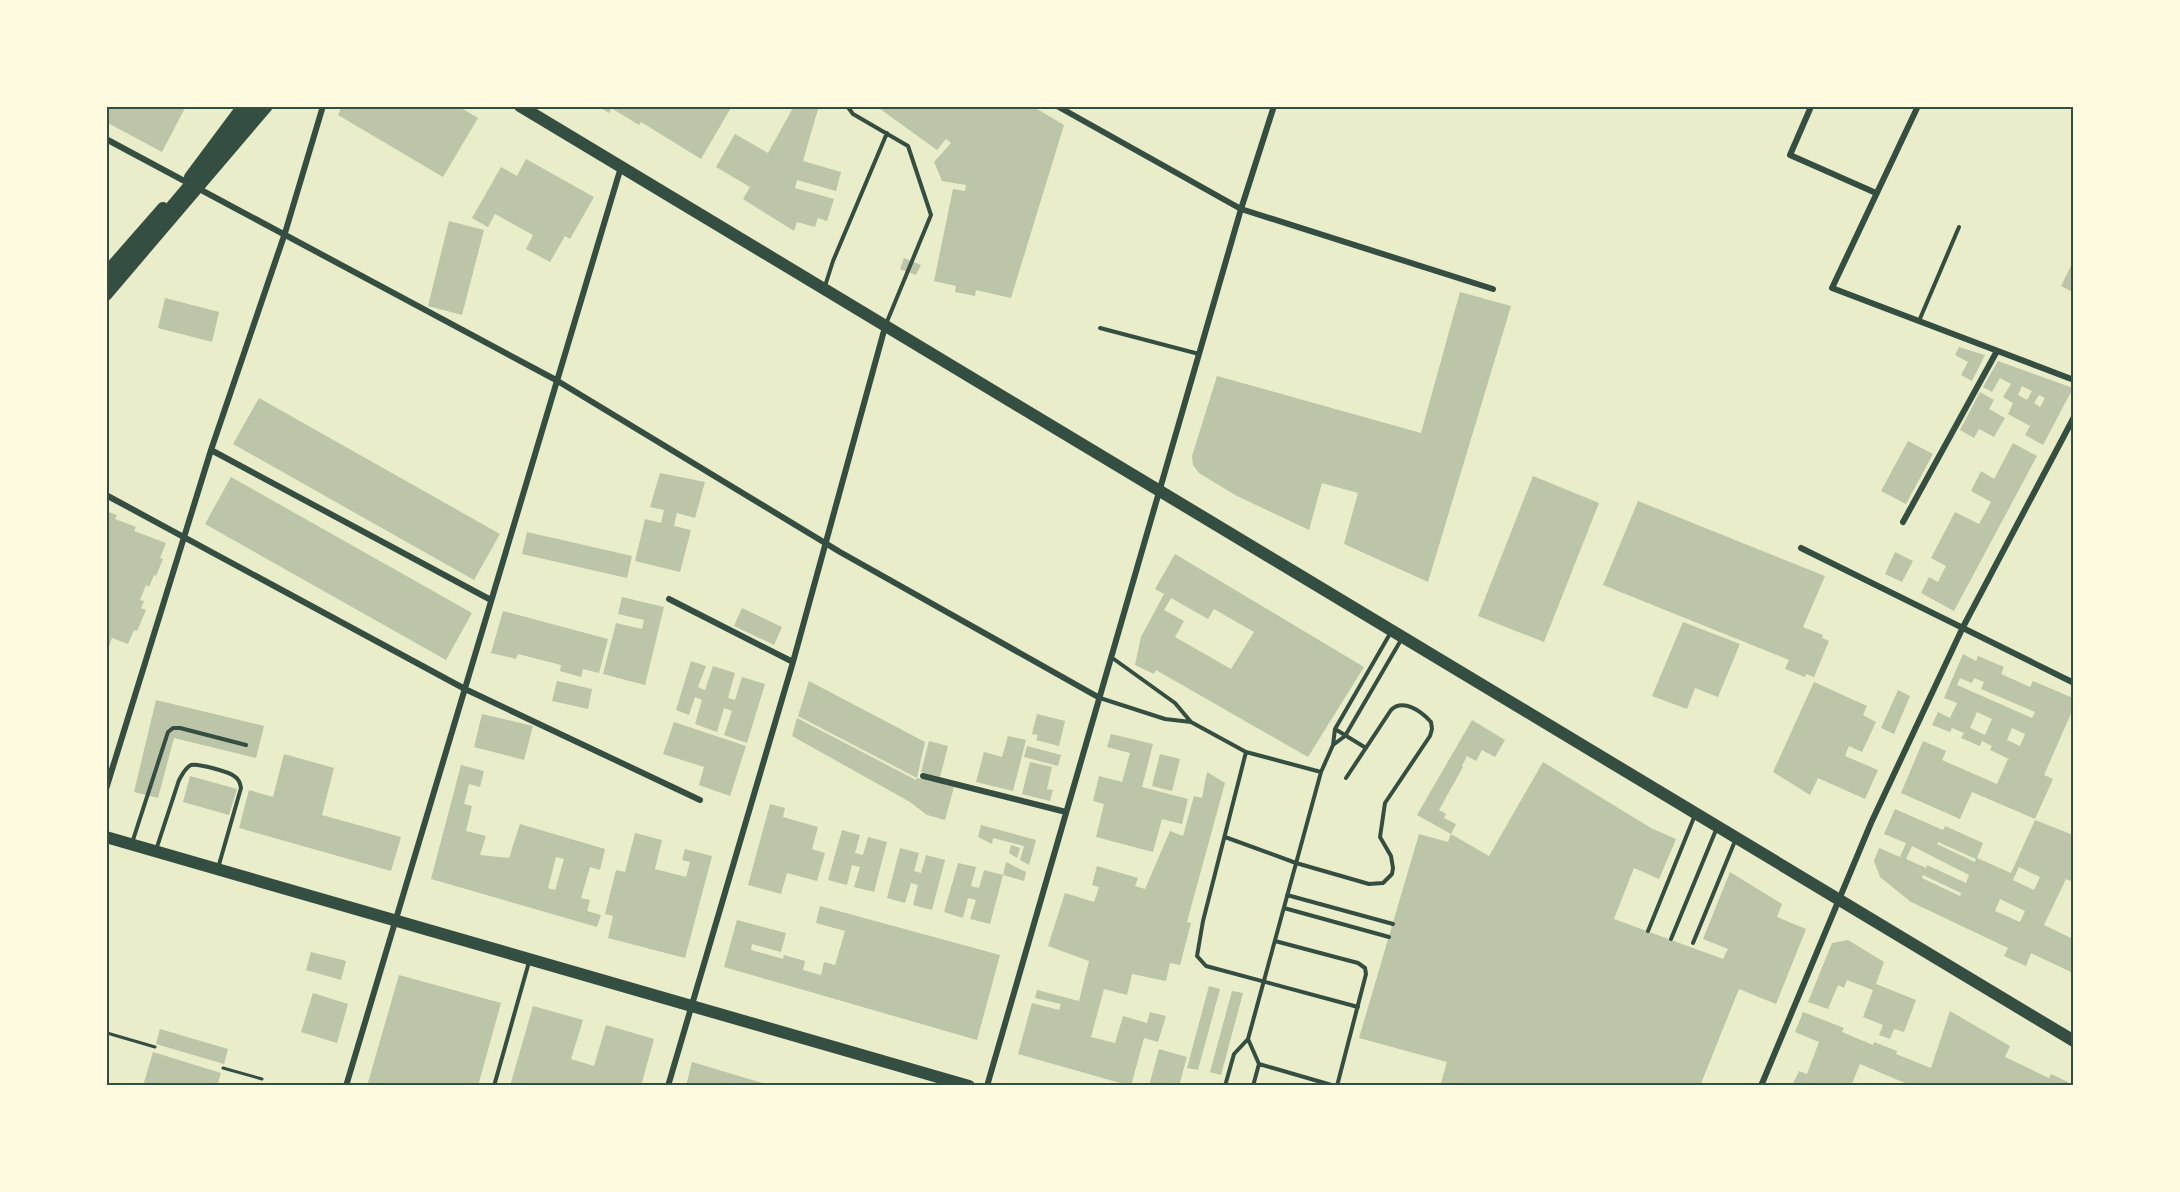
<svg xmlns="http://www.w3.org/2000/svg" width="2180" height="1192" viewBox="0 0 2180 1192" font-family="Helvetica,sans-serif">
  <rect width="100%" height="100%" fill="#e9edc9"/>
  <path fill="#bcc5a7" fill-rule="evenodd" d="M106,106h80l-24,46 -56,-30z
    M342,106h116l20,12 -35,59 -105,-62z
    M598,106h134l-31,53 -60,-37 -2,3 -28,-17 -2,5z
    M794,106h20l4,3 -15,52 38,11 -5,19 -39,-11 -2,8 39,11 -7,22 -9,-3 -3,9 -18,-5 -3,9 -51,-32 7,-12 -34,-20 19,-33 33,19z
    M876,106h156l32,19 -53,173 -35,-8 -1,6 -20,-4 1,-6 -22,-5 19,-92 12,2 1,-6 -24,-4 -8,-19 17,-19 -5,-4 -9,11z
    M526,159l68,38 -24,42 -5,-3 -15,26 -24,-13 7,-14 -38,-21 -7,13 -16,-9 29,-51 16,9z
    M449,221l35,9 -22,85 -34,-9z
    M904,258l17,7 -5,10 -16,-6z
    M2073,262v30l-12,-6z
    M1460,292l51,14 -83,276 -84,-38 14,-51 -36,-10 -13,47 -74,-35 -36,-22 -6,-8 -1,-9 25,-80 204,57z
    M165,298l54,14 -7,30 -54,-14z
    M1959,347l26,8 -13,26 -11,-6 7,-13 -13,-7z
    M1998,361l75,27 -30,57 -18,-10 5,-9 -22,-12 5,-11 -10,-6 8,-13 -11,-6 -8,14 -9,-5zM2022,386l10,5 -5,9 -9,-5zM2039,395l6,3 -5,9 -6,-4z
    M1980,392l14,8 -5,9 16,9 -11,19 -15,-8 -5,9 -14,-8z
    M259,398l241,136 -26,46 -241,-136z
    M1908,441l25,13 -27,50 -25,-13z
    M2013,443l24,13 -83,155 -33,-18 8,-16 9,5 8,-16 -15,-8 24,-46 24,12 12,-22 -20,-11 10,-20 13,8z
    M660,473l45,9 -10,36 -18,-5 -3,13 17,4 -11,42 -45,-11 10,-42 16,4 3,-13 -14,-3z
    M1533,476l66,27 -55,139 -66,-26z
    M231,477l241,136 -26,47 -241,-136z
    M1638,501l187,75 -22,51 20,8 -1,3 7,3 -15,36 -8,-3 -1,3 -20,-8 4,-9 -186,-75z
    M106,511l11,4 -2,4 21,8 -2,4 32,12 -6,15 3,1 -7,17 -2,-1 -5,12 -3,-2 -6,15 4,1 -3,7 5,2 -9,21 -3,-1 -6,14 -16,-6 -5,14z
    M527,532l105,24 -5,22 -105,-24z
    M1895,552l18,9 -11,21 -17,-8z
    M1175,554l189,113 -56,90 -152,-87 -2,4 -19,-9 6,-28 23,-43 -9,-5zM1171,598l37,21 6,-10 40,23 -23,37 -56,-32 9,-16 -20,-11z
    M622,597l42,10 -19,78 -42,-11 13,-51 26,6 2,-9 -26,-6z
    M742,608l40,19 -8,18 -40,-19z
    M503,611l105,28 -9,34 -16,-4 -2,8 -21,-6 1,-6 -43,-11 -2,5 -25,-6z
    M1683,622l57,22 -22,53 -23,-9 -8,21 -35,-13z
    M1963,654l13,7 2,-5 26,11 -3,7 29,13 3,-6 40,17v11l-29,66 9,4 -18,40 -63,-27 -12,27 -59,-26 22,-52 23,10 -4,9 55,24 11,-25 5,2 -23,-11 2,-4 -10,-5 -2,5 -19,-8 3,-5 -12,-5 -2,4 -18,-7 6,-13 12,6 7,-15 -13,-5zM1960,678l12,5 2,-5 10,4 -3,7 54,23 -3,6 -75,-33zM1977,712l15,7 -7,16 -15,-7zM2012,728l13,6 -5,12 -13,-6z
    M691,661l15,5 -8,21 7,3 8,-24 22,7 -7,25 7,2 7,-23 23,7 -18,59 -23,-8 8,-24 -8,-3 -7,24 -22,-8 7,-24 -7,-3 -6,18 -13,-5z
    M557,681l35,8 -4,20 -36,-8z
    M809,681l116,61 -8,36 -119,-62z
    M1814,682l53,24 -4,9 13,7 -14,30 -13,-6 -4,10 33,14 -13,29 -47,-21 -8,17 -37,-23z
    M1898,690l12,6 -16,38 -13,-6z
    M156,700l108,26 -8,32 -82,-20 -16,60 -24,-6z
    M482,714l51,12 -9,34 -50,-13z
    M1037,714l28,7 -6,25 -23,-6 2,-5 -6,-1z
    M797,718l119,62 1,-2 37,9 -9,33 -18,-5 -17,-13 -118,-66z
    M1472,720l33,20 -10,17 -13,-7 -6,11 -9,-5 -5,10 1,1 -24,43 7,4 -2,4 12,6 -5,10 -34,-19z
    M674,722l72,24 -16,50 -31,-11 5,-18 -41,-13z
    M1111,734l42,10 -11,43 46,12 -6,25 -20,-5 -9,33 -57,-15 8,-33 -11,-3 6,-25 23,6 8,-29 -23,-6z
    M1008,736l18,4 -13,51 -37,-9 8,-30 18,5z
    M929,741l19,5 -8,31 -19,-5z
    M1027,746l34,9 -3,11 -34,-9z
    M284,754l50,14 -12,47 79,22 -10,34 -152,-43 10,-38 24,7z
    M1160,754l20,5 -8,32 -20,-5z
    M1030,762l22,5 -5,22 6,1 -3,11 -28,-7z
    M1543,762l108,66 25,11 -17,40 -25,-11 -20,51 109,40 5,-10 -25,-10 27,-67 52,32 -5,13 29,12 -30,75 -37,-15 -39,97h-260l7,-24 -88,-24 60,-204 29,8 3,-8 38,22z
    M461,765l23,6 -4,16 -11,-3 -5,20 8,2 -6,25 20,5 -6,19 29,3 11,-34 85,25 -5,21 -10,-3 -9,31 9,2 -3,11 14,4 -4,12 -166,-48zM556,857l8,2 -9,31 -7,-2z
    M1207,772l18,11 -38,139 4,1 -11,42 -10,-2 -4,18 -34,-7 -5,21 -23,-6 -13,48 24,6 8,-27 24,7 3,-11 16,4 -8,26 -14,-4 -13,48 -113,-32 14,-51 27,7 2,-6 -26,-6 2,-8 42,11 10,-40 -41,-15 17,-53 29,9 5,-15 -7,-2 5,-19 41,12 -3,8 10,3 25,-58 13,5 11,-40 8,2z
    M190,776l47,13 -8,26 -46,-13z
    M770,804l15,4 -2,9 35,10 -6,22 13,4 -8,28 -30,-8 -6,21 -33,-9z
    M1895,809l48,21 2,-4 38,17 -6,15 34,15 24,-53 38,15v47l-7,-3 -22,46 29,14v34l-42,-20 -5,13 -22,-10 4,-8 -97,-46 -31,-25 -6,-16 5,-13 21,9 6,-14 -22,-9zM1938,842l38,17 -1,3 -38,-18zM1912,846l57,29 -3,8 -39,-18 -1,3 -20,-9zM2019,867l21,10 -6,13 -21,-10zM1923,875l38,18 -1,3 -38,-18zM2000,899l25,12 -5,11 -25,-11z
    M981,825l55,15 -7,25 -9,-5 4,-14 -31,-8 -1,6 -14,-7z
    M842,830l18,5 -5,18 8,2 5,-18 19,5 -13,50 -20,-5 6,-20 -8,-2 -5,20 -19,-5z
    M635,833l27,7 -7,29 31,8 4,-15 -8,-2 3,-11 27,7 -27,102 -77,-20 5,-22 -8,-2 11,-44 9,2z
    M1011,845l9,3 -3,10 -8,-5z
    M900,848l19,5 -5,18 7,2 5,-18 19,5 -13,50 -19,-5 5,-20 -7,-2 -6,20 -18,-5z
    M1006,862l20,10 -2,9 -21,-6z
    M958,863l18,4 -5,19 8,2 5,-18 19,5 -13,49 -20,-5 6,-19 -8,-2 -5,20 -19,-6z
    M820,906l180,49 -23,85 -253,-73 13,-47 49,13 -5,19 -29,-8 -1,6 32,9 1,-4 21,6 -2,9 18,5 3,-13 11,3 10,-34 -29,-8z
    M1848,940l36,22 -8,22 40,16 -12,32 -10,-3 -4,10 -11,-4 4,-10 -20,-8 10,-27 -26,-10 -3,8 -6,-3 -10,24 -20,-7 24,-59z
    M311,952l35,9 -5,19 -35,-10z
    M399,975l102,28 -23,83h-111z
    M1209,986l11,3 -22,81 -11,-2z
    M1232,991l11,2 -22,82 -11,-3z
    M313,993l35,11 -11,39 -36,-11z
    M533,1006l50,14 -12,39 23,7 12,-41 48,14 -13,47h-131z
    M1950,1011l60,35 -5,11 44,21 2,-4 17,8 -2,4h-154l-52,-22 -9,22h-59l7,-15 8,3 12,-32 -24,-10 8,-20 41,16 -2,4 31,13 1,-3 23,9 -1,3 35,14z
    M160,1029l68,20 -4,15 -68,-20z
    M1159,1049l28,8 -8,29h-30z
    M153,1052l68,21 -4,13h-74z
    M692,1062l77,23v1h-83z"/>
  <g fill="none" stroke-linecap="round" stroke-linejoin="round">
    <path stroke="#344e41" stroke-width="3" d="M107,1033l48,14
      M223,1068l39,11"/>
    <path stroke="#344e41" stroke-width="4" d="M847,106l6,8 55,32 23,69 -45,109
      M825,286l8,-25 54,-128
      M1919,321l40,-94
      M1100,328l99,26
      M1111,657l64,46 16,19 55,30 75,20
      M1100,698l65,21 26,3
      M1335,729l31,19
      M1333,745l12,-9 56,-96
      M1246,752l-43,169 -6,35 9,10 152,41
      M1225,837l71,26 73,21 14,-1 9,-9 1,-6 -2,-12 -11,-19 5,-34 45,-67 2,-7 -1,-7c-10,-11 -28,-24 -40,-12l-45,68
      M132,843l36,-111 5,-4h7l66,17
      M156,850l23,-70c3,-5 6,-12 12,-15 7,-2 38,7 43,11 5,3 6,7 7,12l-23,80
      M1287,895l106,29
      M1284,908l105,29
      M1648,931l47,-116
      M1671,939l45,-109
      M1275,941l83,22 7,5 1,6 -29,112
      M1693,943l42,-102
      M1248,1039l11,25 -6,22
      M1259,1064l76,22
      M494,1086l35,-124
      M1225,1086l9,-32 14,-15 73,-267 12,-27 2,-16 56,-97"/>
    <path stroke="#344e41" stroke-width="6" d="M1057,106l184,103 252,80
      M1918,106l-86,182 242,92
      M1810,109l-20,46 86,38
      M106,139l450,241 284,172 258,145
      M211,450l280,150
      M106,495l359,194 235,111
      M1903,522l94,-171
      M1801,548l273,135
      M669,599l124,63
      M923,776l143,36
      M106,789l105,-339 74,-217 38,-127
      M346,1086l275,-919
      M668,1086l125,-424 92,-335
      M987,1086l254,-877 33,-103
      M1761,1086l110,-263 92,-196 111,-210"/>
    <path stroke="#344e41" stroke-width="12" d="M520,106l1554,935
      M190,177l53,-71
      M106,273l57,-65
      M106,295l161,-189
      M106,837l863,249"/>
    <path stroke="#344e41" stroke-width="14" d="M106,285l86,-101 62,-78"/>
  </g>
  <rect width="2180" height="1192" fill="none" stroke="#fefae0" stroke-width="216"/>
  <rect x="108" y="108" width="1964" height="976" fill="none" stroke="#344e41" stroke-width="2"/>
</svg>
